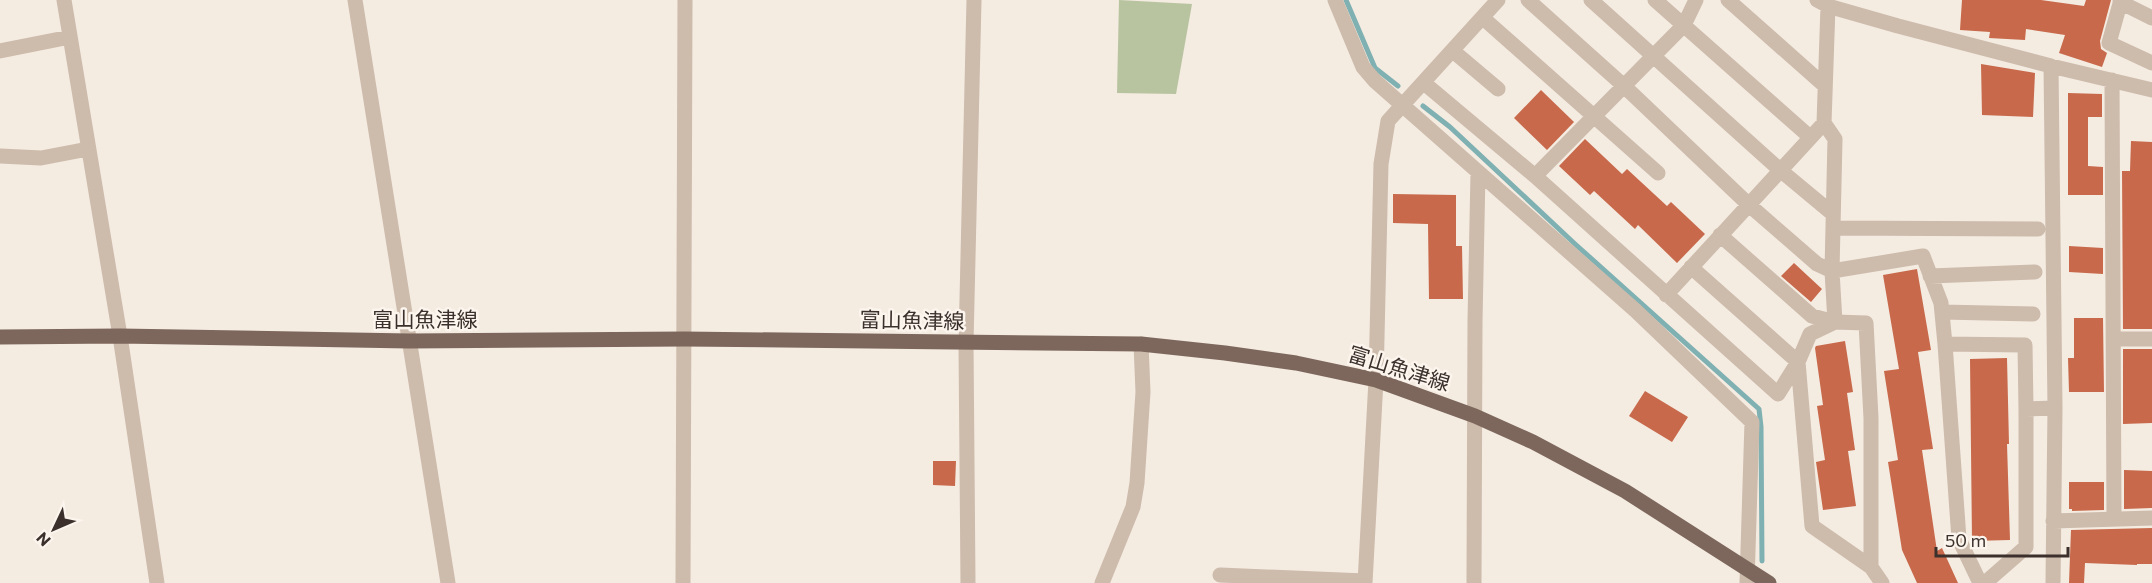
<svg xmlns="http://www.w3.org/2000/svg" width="2152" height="583" viewBox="0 0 2152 583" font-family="Commissioner,'Noto Sans JP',sans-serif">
  <rect width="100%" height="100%" fill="#f4ebe1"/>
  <path fill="#b8c4a0" d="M1119,0l73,4 -16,90 -59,-1z"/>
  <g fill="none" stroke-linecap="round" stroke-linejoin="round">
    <path stroke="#7fb0b2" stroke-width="5" d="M1346,0l29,68 23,18
      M1423,106l27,21 125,117 184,165 2,18 1,134"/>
  </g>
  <path fill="#c8694b" d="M1962,0h79l43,6 2,-6h25l-11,41 1,8 6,4 -5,14 -43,-14 6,-18 -39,-6 -1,11 -36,-2 1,-6 -30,-2z
    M1981,64l54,9 -2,44 -51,-2z
    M1541,90l33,32 -27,28 -33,-32z
    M2068,93l34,1v23h-14v49l15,1v28h-35z
    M1585,139l37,35 5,-5 40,37 4,-4 34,32 -28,29 -39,-38 -3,4 -41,-38 -4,4 -31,-29z
    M2131,141l21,1v187h-29l-1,-158h8z
    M1393,194l63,1v51h6l1,53h-34l-1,-75 -35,-1z
    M2069,246l34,2v26l-34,-2z
    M1794,263l28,26 -11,13 -30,-26z
    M1917,269l14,81 -13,2 15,97 -11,1 15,101 5,-3 16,35h-41l-15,-33 -14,-88 10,-2 -14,-89 15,-2 -16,-94z
    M2074,318h29l1,74h-35l-1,-34h6z
    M1845,341l8,51 -6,1 8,57 -7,1 8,55 -33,4 -7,-48 9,-2 -8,-54 6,-1 -8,-57 1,-2z
    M2123,349h29v74l-29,1z
    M2007,358l2,86h-2l3,96 -38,1 -2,-182z
    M1645,391l43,26 -16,25 -43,-26z
    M933,461h23l-1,25 -22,-1z
    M2124,470l28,1v37l-28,1z
    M2069,482h35v28l-32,1v-2h-3z
    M2152,528v36h-15v1l-52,-2 -1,20h-15l2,-53z"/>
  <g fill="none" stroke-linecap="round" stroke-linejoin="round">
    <path stroke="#cdbbac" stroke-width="15" d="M64,0l56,336 37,247
      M355,0l93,583
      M1335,0l28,67 12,14 260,229 117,112 -5,161
      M1528,0l96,86 124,118 69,60 15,7 91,-15 18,47 4,41 80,1 1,64 29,-1
      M1591,0l189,170 53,44
      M1655,0l155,137
      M1728,0l97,86
      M1817,0l11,6 70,20 153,40 101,24
      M2121,0l-12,43 43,20
      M2120,2l32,16
      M1828,6l-4,117 11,16 -3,132 3,51
      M1483,18l175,155
      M0,51l70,-14
      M1453,51l45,38
      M2051,66l4,342 -2,175
      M2112,80l2,438
      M1424,83l111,93 243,218 20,-32 12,-28 25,-12
      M0,156l41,2 47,-9
      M1535,176l149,-151 12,-25
      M1833,228l205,1
      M1720,235l92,81 23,6 31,1 5,95v149l11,16
      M1691,267l107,95 14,164 59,41
      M1930,276l105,-4
      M1666,295l158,-172
      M1942,312l91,2
      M2113,339h39
      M1945,344l14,195 21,44
      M2053,521l99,-3
      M1220,575l145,6
      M683,583l2,-583
      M968,583l-2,-240 8,-343
      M1102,583l31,-76 4,-24 6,-91 -2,-48
      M1365,583l11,-203 5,-216 7,-43 110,-121
      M1474,583l1,-262 3,-148
      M1985,583l41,-36v-138"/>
    <path stroke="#7d675c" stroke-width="15" d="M0,337l120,-1 289,5 275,-2 457,5 84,9 71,10 80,17 99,36 58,26 92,49 144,92"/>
  </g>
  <g text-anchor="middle" stroke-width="5" stroke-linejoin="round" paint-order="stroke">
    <g font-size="21" fill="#3b302b" stroke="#fbf5ee">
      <text x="425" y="327">富山魚津線</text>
      <text transform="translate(912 321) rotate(1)" y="7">富山魚津線</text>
      <text transform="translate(1399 369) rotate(17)" y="7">富山魚津線</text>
    </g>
  </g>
  <g transform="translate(54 529) rotate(226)" stroke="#fbf5ee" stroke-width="4.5" paint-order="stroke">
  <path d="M0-4.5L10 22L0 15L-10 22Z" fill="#3b302b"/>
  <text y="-9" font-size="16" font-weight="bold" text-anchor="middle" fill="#3b302b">N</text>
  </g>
  <path d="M1936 547v9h132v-9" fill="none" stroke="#3b302b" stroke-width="3"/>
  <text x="1945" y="547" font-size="18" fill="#3b302b" stroke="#fbf5ee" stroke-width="4.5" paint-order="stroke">50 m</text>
</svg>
